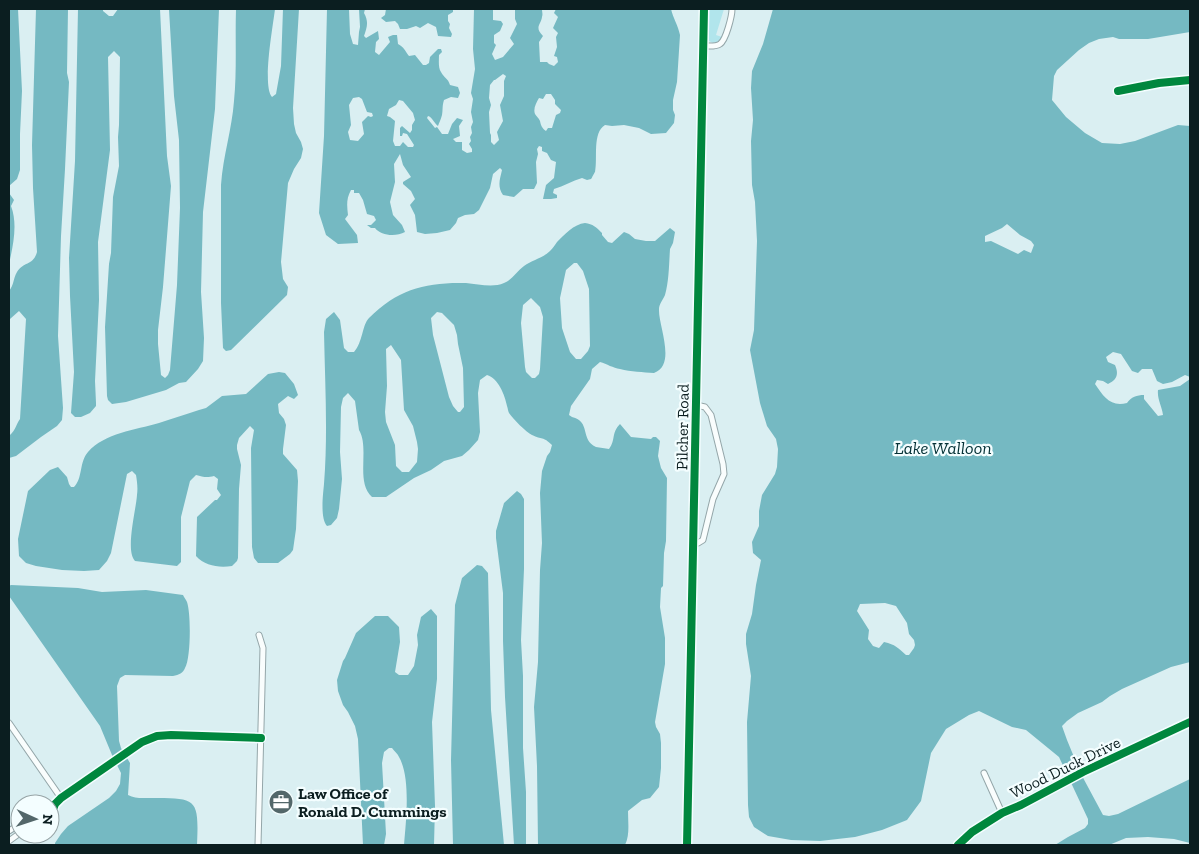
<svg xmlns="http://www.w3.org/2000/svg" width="1199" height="854" viewBox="0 0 1199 854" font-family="'Zilla Slab',serif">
  <rect width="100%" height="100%" fill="#daeff2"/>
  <path fill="#b1e5ec" d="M709,9h15l-8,26 6,2 -4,5 -5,1 -4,-2z"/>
  <path fill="#75b9c2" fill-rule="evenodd" d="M9,9h9l4,82 -2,43v36l-3,9 -8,7z
    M36,9h32l-1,64 2,9 -4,87 -4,67 -3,100 5,72 -1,12 -5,6 -16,11 -25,19 -7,2v-24l1,1c6,-5 6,-11 10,-16l6,-100 -7,-8 -9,8 -1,38v-66c5,-6 4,-12 8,-19 7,-11 16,-6 20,-20l-4,-64 -1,-43z
    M78,9h25v2l6,5h4l5,-7h42l7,147 4,30 -8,101 -5,43v14l3,31 4,3 3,-3 2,-5 7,-85 3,-77 -1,-68 -5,-44 -5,-87h50l-4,100 -12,103 -2,80 3,46 -1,23 -5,8 -12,13 -7,1 -13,7 -40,12 -14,2 -4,-4 -1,-4 -2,-69 4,-63 2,-11 2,-56 6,-31 -1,-29 1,-12 1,-68 -6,-6 -6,6 2,93 -12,92 1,58 -4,81 1,22v3l-6,7 -9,4h-6l-4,-4 3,-41 -4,-76 -1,-38 6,-97z
    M236,9h39c-2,17 -13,77 -3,88l4,-3 5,-28 2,-57h16l-6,99 1,16 2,9 5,9 2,7 -2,9 -7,11 -6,14 -7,79 2,17 5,8 -1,8 -56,55 -5,1 -3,-3 -2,-45v-118c2,-29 11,-56 13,-84 3,-31 1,-62 2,-92z
    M327,9h22l1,25 3,10 5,1 1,-13 1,-5 -1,-18h6l-1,4c5,9 3,14 0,23l2,2 12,-7 1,8 -3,3 -1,10 4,3 11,-13 -2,-5 5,-2h4l1,9c6,3 7,7 11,12l6,-1 8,10h3l3,-2 1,-6 8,-8h3l1,3 -3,3c0,5 -1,13 2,17 3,6 7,6 9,13l8,2 2,6 -2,5 -7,-1 -7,3c-2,6 -1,10 -2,15 -1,4 -3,8 -4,11 -4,-3 -6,-9 -10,-10l-1,2 8,10 2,-1 5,7h6l4,-10 5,-6 6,2 -4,6 1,10 -7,3 3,3h6v8l5,3 5,-1v-3l-3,-5 2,-3 -1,-4 2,-4 -1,-6 2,-5 -2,-10 2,-13 -2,-6 4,-24 -2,-20 1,-40h19v11l8,1 2,3 -3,7 -6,4v8l2,2 -4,9 3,6 8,-3 11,-13 -4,-6 7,-14 -2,-5v-10h27c0,3 1,5 0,8 -1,8 -8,10 1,19l-4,6 1,20h7l2,2 5,2 4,-4 -1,-5 -3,-1 3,-9 -1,-10 2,-4 -5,-5 5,-11 -4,-4 2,-4h115c2,9 7,16 9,26l-3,47 -4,18v10l2,5 -1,8 -8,10 -15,1 -12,-6 -15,-3 -12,1 -7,-1c-13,8 -7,33 -10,47 -1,1 -3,6 -4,7l-4,1 -5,-2c-10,3 -18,8 -28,11l-1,4 4,2v3l-6,1h-8l3,-14 8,-7 2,-16 -5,-2 -4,-7 -5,-2v-4l-3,-1 -2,3 1,5 -2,8 1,21 -3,6h-11l-9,8 -11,-2c-6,-9 -3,-16 -1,-25l-2,-2 -7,6 -3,14 -11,22 -5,4 -9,1 -7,3 -2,5 -6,7 -13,3 -12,1 -8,-2 -2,-17 -5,-10 5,-6 -4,-8 -8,-7v-2l8,-5 -8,-12 -3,-11 -6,10 1,18 -5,20 3,13 9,10 3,7c-9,5 -24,4 -30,-4h-4l-4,-3h4l5,-5 -2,-4 -7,-2 -4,-14 -4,-7h-5v-3h-3c-5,9 -4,16 -3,25l-3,4 12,16 1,8 -20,1 -12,-9 -7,-22 5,-77zM503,74l3,2 -2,5v15l-4,9 3,16 -6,11 2,8 -5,5 -3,-3v-7l-1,-2 -1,-21 2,-7 -2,-7 1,-13 4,-5h1zM546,94h5l4,6v4l6,6 -1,3 -4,2 -4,13h-4l-2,3c-4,-3 -5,-5 -6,-10 -1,-3 -4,-5 -5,-7 -2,-5 1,-11 4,-16l4,1zM359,97l3,2 5,13 5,1 1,3 -2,1 -3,-1 -6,6 2,12 -6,7 -8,-1 -2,-8 3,-7 -2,-20 4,-7zM399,100l4,1 10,12 2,7 -3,5v5l-2,3 -8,-7 -2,2v8h2l1,-3 4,1 7,11 -1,2h-5l-5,-5 -3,4h-5l-2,-5 2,-20 -5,-4 -3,-1 2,-7 7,-4z
    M386,9h23l4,1 1,-1h39v3l-5,3v6l2,3 -1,4 3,6 -1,3 -13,-1 -2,-9 -8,-4 -8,5 -4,-2 -9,3h-7l-2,-5 -3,-3 -9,1 -5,-4 4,-3z
    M773,9h417v23l-42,7h-29l-6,-2 -14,2 -10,4 -10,7 -22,20 -3,6 -2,24 14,17 19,16 17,10 18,1 15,-3 43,-16 12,1v251l-5,-2 -13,7 -9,2 -6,-3 -5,-12h-10l-4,4 -6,-2 -11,-17 -8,-2 -7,5 2,5 7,3c4,9 2,15 -7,19l-5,-3 -6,-1 -2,4c9,13 15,23 32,19 4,-6 10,-8 17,-8v4l14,17 5,-1c-1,-9 -6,-16 -5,-25l22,-4 10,-7v283l-19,5 -49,22 -12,7 -8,6 -24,11 -11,8 -5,5 5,14 14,34 22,41 6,1 9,-2 72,-35v64l-16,-4 -26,-2 -22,1 -17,7h-54l13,-8 17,-9 3,-4v-5l-29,-62 -33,-27 -14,-3 -33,-16 -10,4 -23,14 -15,24 -10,48 -14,19 -25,10 -27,7 -35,4 -29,-1 -23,-4 -14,-9 -5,-10 -1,-12 -1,-83 4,-46 -5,-32v-10l6,-20 4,-29 5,-25 -8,-7 -1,-11 7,-16v-15l3,-16 13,-21 2,-7 1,-18 -2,-10 -9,-13 -7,-23 -10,-53 4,-20 3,-89 -2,-39 -3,-17 -1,-44 2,-21 -2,-32 1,-17 11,-27zM1007,224l13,11 11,6 3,4 -3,8 -7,-3 -6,4 -27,-13 -6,1v-6l17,-8zM885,603l11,3 11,17 2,11 5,6 1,5 -1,3 -5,7h-3c-9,-8 -10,-10 -22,-13l-5,6 -6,-2 -5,-7 1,-9 -12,-19 3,-7z
    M9,193l5,7 -3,6c7,18 2,40 -2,58z
    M585,223c8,1 11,4 17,10v2l6,7 4,1 12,-11 5,2 6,5 11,2h9l15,-13 5,4 -2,11 -3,6c-1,15 -1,32 -5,46 -2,5 -6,9 -6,14 -1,16 18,56 -5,64 -11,-1 -23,-1 -34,-4 -7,-1 -13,-5 -20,-7l-8,7 -2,10 -19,27 -2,9 3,2c19,4 8,23 24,30 4,1 9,1 13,2 7,-9 2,-16 11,-25l11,13 20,2 2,-2h3l4,4 -2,15 3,12 6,10 -1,63 -2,12 -1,33 -2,2 -1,19 5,31v26l-10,58 1,5 4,7 1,9v25l-2,19 -9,11 -8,2 -14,11c0,11 2,24 -3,34h-87l-1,-79 -3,-59 4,-45 2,-92 2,-27 -2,-50 2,-22 5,-15 3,-4 2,-7c-9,-9 -10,-5 -20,-10 -6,-3 -19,-16 -23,-22 -1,-2 -1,-4 -2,-7 -2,-11 -9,-28 -20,-31l-7,5 -2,13 2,39 -2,8 -9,10 -7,6 -18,5 -13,9 -17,8 -28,19h-14c-17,-15 -2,-49 -13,-67l-4,-29 -7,-8 -5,5 -2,9 -1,45 2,27 -3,30 -2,9 -6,7 -4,1c-7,-8 -4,-31 -3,-42 4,-50 1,-101 0,-152l2,-13 8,-7 6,8 4,28 4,4h6c9,-10 8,-27 15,-34 29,-29 57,-36 97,-35 12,1 27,5 38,0 8,-3 13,-12 20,-17 8,-6 19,-8 26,-15 3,-3 5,-6 7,-9 7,-7 17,-18 28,-19zM574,263h3l6,8 6,18 1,57 -2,5 -7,8h-5l-6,-7 -8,-24 -2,-30 6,-28zM531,298l9,9 3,10 -3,52 -1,5 -4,4h-3l-6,-6 -1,-5 -4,-44 2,-18zM437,312l5,1 12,12 3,10 1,9 5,24 1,39 -4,5h-2l-5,-6 -4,-9 -16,-62 -2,-17zM391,345l10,15 3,50 9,16 4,16 1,7 -1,13 -8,10h-7l-6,-6 -1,-21 -9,-23 -1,-10 2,-26 -1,-37z
    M279,372l6,1 9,11 4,11 -4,4 -6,-3 -10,8 1,9 5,6 2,6 -3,24v5l14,16 1,11 -2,48 -3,21 -3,4 -12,9h-20l-4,-5 -2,-11 -1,-99 3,-18 -4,-4 -11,12 -2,7v4l4,16 -2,24 -1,69 -1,3 -5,5c-13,2 -27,0 -36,-10l1,-39 18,-17h2l4,-5 -4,-6 1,-10 -4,-3c-7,2 -11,1 -18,-1l-6,6 -9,36v45l-4,4 -42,-5c-10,-10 1,-51 2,-66 1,-7 0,-14 -1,-20l-4,-4 -5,3 -16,79 -4,8 -8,9 -15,1 -22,-1 -26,-4 -10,-3 -7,-7 -1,-17 10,-48 22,-21 8,-3 9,10 2,7 2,3h3c9,-9 5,-25 14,-35 17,-19 47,-22 71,-29 13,-4 27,-9 40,-13l7,-2 16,-12 24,-2 22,-20z
    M517,491l4,3 3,5v70l-3,71 2,36v72l3,44v53h-12l-9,-148 -2,-56v-48l-7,-55v-7l8,-28z
    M477,565l5,1 6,7 3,137 13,135h-51l-2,-85 4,-155 7,-27z
    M11,585l67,3 24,4 44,-2 37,5c1,2 3,5 4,7 4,11 4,56 -2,66 -2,5 -6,7 -12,8l-48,-1 -5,3 -3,8 2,55 2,7 9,15 -2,32c7,4 15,3 23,3 46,0 48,0 46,47h-142v-2l6,-9 7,-8 41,-28 7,-7 4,-7 1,-11 -9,-18 -12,-29 -91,-130v-10z
    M431,609l6,7v63l-5,43 3,84 -1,39h-30c2,-24 7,-67 -5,-88 -1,-3 -5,-6 -7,-9h-3l-5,4 -2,11 4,71 -2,11h-21l-5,-106 -3,-13 -7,-14 -5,-7 -5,-14 -1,-11 6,-19 2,-3 11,-25 19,-17h13l11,11 1,15 -5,30 4,3h9l6,-9 4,-21 -1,-10 4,-18z"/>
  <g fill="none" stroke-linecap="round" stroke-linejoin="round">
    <defs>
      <path id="minor" d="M704,46c5,0 12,1 16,-2 6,-4 12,-28 12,-35
        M1118,91l41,-8 31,-3
        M693,544l5,-1 5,-3 10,-41 11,-25 -1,-10 -12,-49 -6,-8 -9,-2
        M9,723l52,75
        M984,773l18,40
        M50,814l2,-2 3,-8 6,-6 81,-56 15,-6 14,-1 90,3
        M9,831l11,-7
        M9,841l11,-8
        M258,845l5,-197 -4,-13
        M958,845l14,-13 30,-19 19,-8 62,-33 107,-50"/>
      <path id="tertiary" d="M687,845l17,-836"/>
    </defs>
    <use href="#minor" stroke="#94a6a9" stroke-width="7"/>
    <use href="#tertiary" stroke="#94a6a9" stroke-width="8"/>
    <use href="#minor" stroke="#f9fdfd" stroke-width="5"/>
    <use href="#tertiary" stroke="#f9fdfd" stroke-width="6"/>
    <defs>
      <path id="cycleway" d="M1118,91l41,-8 31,-3
        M50,814l2,-2 3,-8 6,-6 81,-56 15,-6 14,-1 90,3
        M687,845l17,-836
        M958,845l14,-13 30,-19 19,-8 62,-33 107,-50"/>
    </defs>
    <use href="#cycleway" stroke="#f4feff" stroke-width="11"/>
    <use href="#cycleway" stroke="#00873e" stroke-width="8"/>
  </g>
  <defs>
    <symbol id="office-disc" viewBox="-11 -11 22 22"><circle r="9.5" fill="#53676a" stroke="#f4feff"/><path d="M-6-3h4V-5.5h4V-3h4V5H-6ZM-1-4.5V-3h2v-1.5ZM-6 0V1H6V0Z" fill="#fff"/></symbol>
  </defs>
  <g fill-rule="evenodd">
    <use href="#office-disc" x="267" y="788" width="28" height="28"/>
  </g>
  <g text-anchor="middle" stroke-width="4.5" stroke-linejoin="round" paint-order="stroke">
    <g font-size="16" fill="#0b1e20" stroke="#f4feff">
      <text transform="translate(682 427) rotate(-89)" y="6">Pilcher Road</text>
      <text transform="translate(1065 767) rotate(-26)" y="6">Wood Duck Drive</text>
    </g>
    <g font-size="16" font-weight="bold" fill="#0b1e20" stroke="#f4feff" text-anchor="start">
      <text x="298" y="799">Law Office of<tspan x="298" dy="18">Ronald D. Cummings</tspan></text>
    </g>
    <g font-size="18" font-style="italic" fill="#043136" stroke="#f4feff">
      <text x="943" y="454">Lake Walloon</text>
    </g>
  </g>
  <rect width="1199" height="854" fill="none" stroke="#0b1e20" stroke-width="20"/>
  <g transform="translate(35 819) rotate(93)"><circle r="24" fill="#f4feff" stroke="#97a4a6"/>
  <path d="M0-4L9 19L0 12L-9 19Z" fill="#53676a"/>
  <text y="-8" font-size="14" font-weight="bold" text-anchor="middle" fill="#0b1e20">N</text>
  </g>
</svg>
